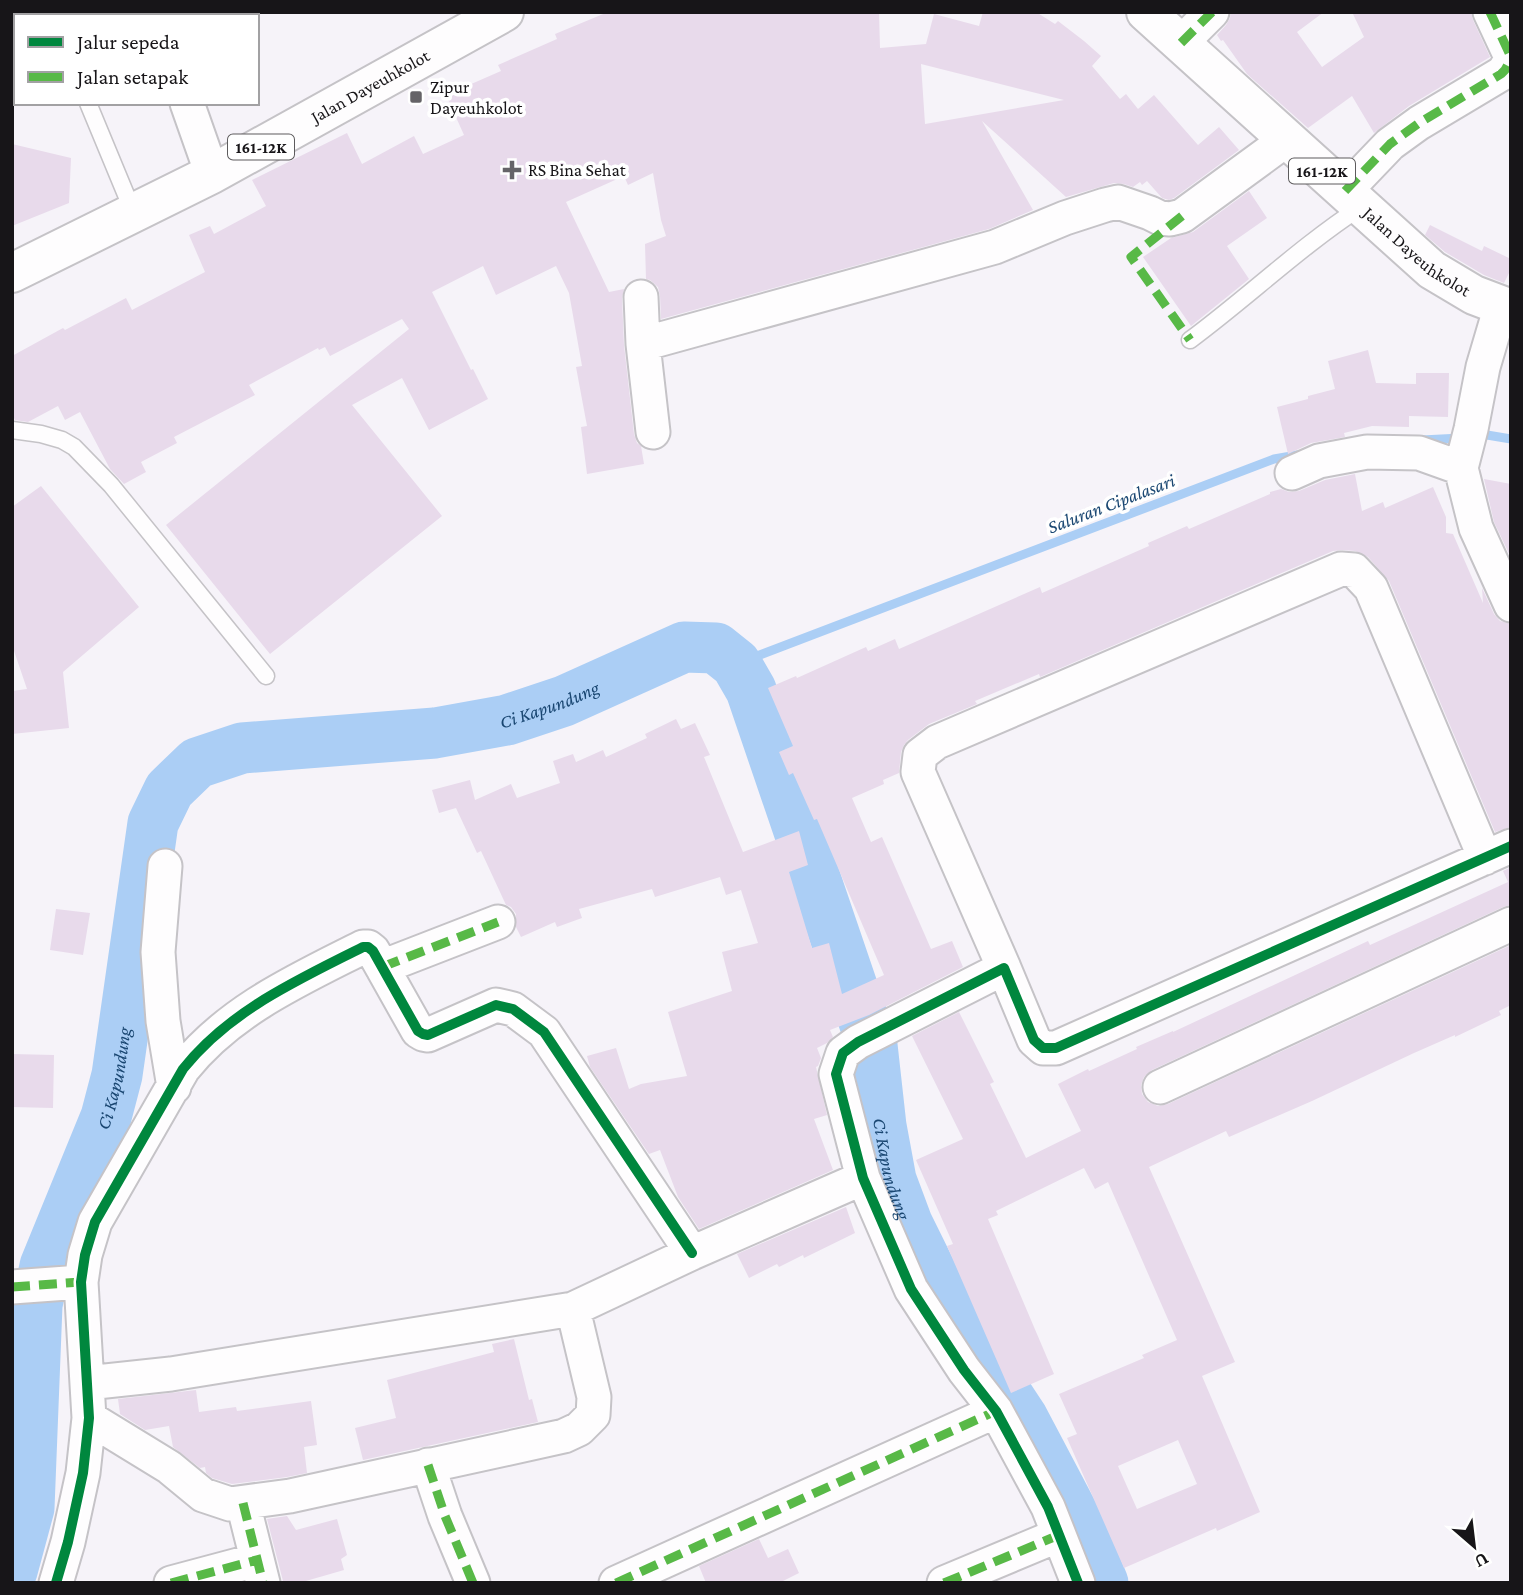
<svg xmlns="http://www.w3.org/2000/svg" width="1523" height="1595" viewBox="0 0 1523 1595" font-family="'Crimson Pro',serif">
  <rect width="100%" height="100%" fill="#f6f3f9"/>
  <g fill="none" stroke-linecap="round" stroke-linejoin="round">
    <path stroke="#abcef5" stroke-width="9" d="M1478,436l9,-1 24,4
      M1422,440l39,-2
      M736,664l538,-205 23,-4"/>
    <path stroke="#abcef5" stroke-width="51" id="s1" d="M12,1571l17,-63 8,-203 8,-39 61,-149 11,-42 36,-252 16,-33 28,-27 45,-15 193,-15 72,-13 57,-19 120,-54 32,1 20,16 15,26 121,355 9,81 10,54 16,43 40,81 75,113 57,108 24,58"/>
  </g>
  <path fill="#e8daeb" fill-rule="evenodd" d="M608,12h271l1,36 46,-4 8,-30 45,12 4,-14h53l19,12 3,-3 26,20 17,15 -9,10 28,33 6,-5 12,15 16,-14 44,50 21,-18 20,23 -65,48 -5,2 -7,-2 -15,-17 -5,4 -2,-3 -7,5 -9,-3 -10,-1 -48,14 -84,-76 51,89 -44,19 -328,90 -1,-23 -2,-9 -8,-7 -4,-1 -1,-35 21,-8 -5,-16 -8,-47 -25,12 -4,-9 -58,26 43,90 15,-3 -2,9 2,47 10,89 3,9 4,3 3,18 -57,10 -6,-47 6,-1 -11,-59 6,-1 -13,-73 -13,-27 -60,29 -13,-29 -51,26 39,78 2,-1 15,30 -59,31 -27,-52 -50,27 90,111 -172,138 -104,-129 243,-196 -7,-10 -72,37 -5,-9 -6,3 -1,-2 -69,37 6,10 -81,42 3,6 -36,19 5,10 -22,12 -14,-15 -30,-57 -15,8 -7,-14 -30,16 -13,-2 -3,-6v-58l51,-28 2,2 61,-32 6,12 73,-38 -16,-37 21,-9 4,8 52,-28 -14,-26 95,-47 15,31 52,-28 9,18 41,-19 -18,-40 55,-24 -3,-6 59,-26 -2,-5zM921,64l143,36 -139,24z
    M1231,12h93l-27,20 25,35 42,-30 -12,-25h119l2,8 17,37 -81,49 -35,27 -22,-37 -44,32 -61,-54 -24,-34 -2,1 -4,-6 9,-10 4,-7z
    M12,144l59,14 -2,45 -57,23z
    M1249,191l18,27 -40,28 22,33 -58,47 -48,-69 28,-19 22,-6z
    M1430,225l52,26 2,-5 27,13v10l-7,14 -20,-8 -39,-23 -20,-17z
    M1368,350l8,33 40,1v-11h33l-1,44 -39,-1v11l-37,-1 -28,7 1,4 -34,6 -23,11 -11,-47 31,-8v-3l27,-7 -7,-28z
    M1355,474l7,37 21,-9 2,6 48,-21 13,30v16l7,1 30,69 -1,-15 12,26 6,7 11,3v203l-16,5 -106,-251 -21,-24 -13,-6 -13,-1 -9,1 -293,126 -1,-3 -64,27 2,3 -48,20 -21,16 -4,5 -3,7 -2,21 -16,7 1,4 -32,14 19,44 11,-5 49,112 21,-8 11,26 -94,48 -39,15 3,7 -6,6 -10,5 4,10 -3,8 -2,1 11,48 -13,4 19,51 -134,59 -21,-32 -18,-47 -11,4 -59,-87 -3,-11 29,-8 13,41 12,-5 46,-8 -19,-64 64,-21 -10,-39 36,-9 -17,-53 -15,5 -6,-18 -65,20 -3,-8 -73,20 3,9 -25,9 -2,-5 -34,15 -5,-10v-13l-5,-7 -5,-2 -25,-54 -4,2 -21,-45 -17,5 -7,-23 38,-10 5,20 36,-16 6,14 43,-15 -7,-22 20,-7 3,8 27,-12 3,7 41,-19 -2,-4 31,-15 5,10 14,-6 15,32 -6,2 39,95 56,-21 9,34 -19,7 23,76 17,-5 13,51 42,-19 -67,-156 -3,1 -21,-47 -4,2 -10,-23 14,-6 -25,-58 28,-12 1,2 69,-31 2,4 27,-12 4,10 141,-62 2,6 107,-47 -1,-3 39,-17 2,3 81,-35v-2l11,-3 8,3 10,-1 26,-11z
    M1484,479l27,5v74l-17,-36z
    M41,486l98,121 -76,65 6,56 -57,6v-43l15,-2 -15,-44v-138z
    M1511,867v38l-8,2 -351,163 -8,7 -3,8 1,9 6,8 10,4 10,-2 343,-159v60l-12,6 2,4 -46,22v-2l-41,18 -102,48 -83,36 -3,-6 -77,36 86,195 -33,14 58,136 -43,19 -1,-3 -92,40 -57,-130 10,-4 -18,-40 85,-36 -2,-3 35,-15 -69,-158 -13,7 -11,-21 -88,43 2,4 -10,4 66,155 -43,19 -64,-147 6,-2 -37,-84 47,-21 -51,-103 47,-24 35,70 -4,2 36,74 55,-27 -23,-47 30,-15 1,2 48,-22 -1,-2 37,-16v1l195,-91 2,4 138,-63 -5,-11zM1178,1440l19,44 -60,25 -19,-43z
    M56,909l34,4 -7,42 -33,-5z
    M12,1054l42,1 -1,53 -41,-1z
    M846,1207l9,26 -51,25 -1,-3 -24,12 -2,-3 -28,14 -12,-24z
    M514,1339l15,61 3,-1 6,23 -175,38 -8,-32 41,-10 -9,-38 107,-28 -2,-8z
    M196,1390l3,22 37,-5 1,4 74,-10 6,44 -13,2 3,26 -20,4 -55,7 -20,-6 -6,-5 -1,-6 -5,1 -27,-21 -4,-21 -24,4 -25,-16 -2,-15z
    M287,1516l9,14 41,-11 10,36 -6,4 3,11 -45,13 -16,-2 -16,-62z
    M759,1539l9,19 20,-9 11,24 -20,10h-73l-7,-17z"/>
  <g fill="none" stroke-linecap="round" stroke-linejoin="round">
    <defs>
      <path id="lane" d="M57,12v4
        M88,103l46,111
        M1190,340c58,-43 111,-94 171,-133
        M12,430l29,4 21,6 12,7 37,38 155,191"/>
      <path id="street" d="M154,12l2,4
        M1490,12l21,45
        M1181,43l31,-31
        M187,103l25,71
        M1345,191l45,-47 29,-21 82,-49 4,-4 6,-11
        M641,297l2,47 10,88
        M1501,306l-18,61 -12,62 -10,39 15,60 35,77
        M643,344l352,-97 70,-29 40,-13 13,-3 32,11 10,5 10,1 12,-3 104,-76
        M1292,473l27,-12 48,-9 52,1 42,15
        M165,866l-7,86 5,69 11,66
        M382,967l116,-45
        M1004,968l-86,-196 2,-17 17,-13 404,-173 13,1 17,18 114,270
        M1160,1087l351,-163
        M12,1287l69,-5
        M87,1383l84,-9 402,-65 119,-56 171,-75
        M89,1418l80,49 34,28 27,9 60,-8 274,-60 15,-7 14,-14 1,-18 -21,-88
        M428,1465l17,51 28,67
        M243,1503l20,80
        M56,1583l12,-41 15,-69 6,-55 -8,-136 4,-27 10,-33 88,-153c47,-59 115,-89 180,-122h5l5,4 45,80 5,3 5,1 68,-30 17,4 31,23 148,221
        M171,1583l86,-23
        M616,1583l380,-172
        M944,1583l115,-48
        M1078,1583l-30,-76 -52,-96 -32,-41 -53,-81 -48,-111 -27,-104 7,-21 15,-11 146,-74 30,72 9,8h13l455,-202"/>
      <g id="primary">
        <path id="s2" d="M1146,12l286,258 42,25 37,14"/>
        <path id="s3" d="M12,273l200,-99 292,-162"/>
      </g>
    </defs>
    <use href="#lane" stroke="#c5c3c7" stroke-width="19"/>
    <use href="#street" stroke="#c5c3c7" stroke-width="37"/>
    <use href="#primary" stroke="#c5c3c7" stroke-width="42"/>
    <use href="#lane" stroke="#fefdfe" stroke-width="16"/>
    <use href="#street" stroke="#fefdfe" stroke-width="33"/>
    <use href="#primary" stroke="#fefdfe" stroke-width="38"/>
    <path stroke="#58b947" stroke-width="9" stroke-dasharray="18 9" stroke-linecap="butt" d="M1490,12l21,45
      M1181,43l31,-31
      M1345,191l45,-47 29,-21 82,-49 4,-4 6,-11
      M1182,216l-51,41 59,83
      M382,967l116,-45
      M12,1287l69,-5
      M428,1465l17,51 28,67
      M243,1503l20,80
      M171,1583l86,-23
      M616,1583l380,-172
      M944,1583l115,-48"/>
    <defs>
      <path id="cycleway" d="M56,1583l12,-41 15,-69 6,-55 -8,-136 4,-27 10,-33 88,-153c47,-59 115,-89 180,-122h5l5,4 45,80 5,3 5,1 68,-30 17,4 31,23 148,221
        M1078,1583l-30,-76 -52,-96 -32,-41 -53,-81 -48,-111 -27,-104 7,-21 15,-11 146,-74 30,72 9,8h13l455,-202"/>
    </defs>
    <use href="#cycleway" stroke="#fff" stroke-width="15"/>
    <use href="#cycleway" stroke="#00873e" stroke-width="10"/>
  </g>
  <g fill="#656367" stroke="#fff" stroke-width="2.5">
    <rect x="409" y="90" width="14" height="14" rx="3.5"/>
    <path d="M508.5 159.5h7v7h7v7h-7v7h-7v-7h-7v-7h7z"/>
  </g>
  <g text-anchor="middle" stroke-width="7" stroke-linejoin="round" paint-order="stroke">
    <g fill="#fff" stroke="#5d5b5d" stroke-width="2">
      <rect x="228" y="134.5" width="66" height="25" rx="5"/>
      <rect x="1289" y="158.5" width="66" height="25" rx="5"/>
    </g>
    <g font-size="16" font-weight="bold" fill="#171518">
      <text x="261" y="153">161-12K</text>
      <text x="1322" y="177">161-12K</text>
    </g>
    <g font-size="18" fill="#171518" stroke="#fff">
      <text dy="6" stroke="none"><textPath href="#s3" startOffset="404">Jalan Dayeuhkolot</textPath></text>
      <text dy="6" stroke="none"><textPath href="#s2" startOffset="362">Jalan Dayeuhkolot</textPath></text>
    </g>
    <g font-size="18" fill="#171518" stroke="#fff" text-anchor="start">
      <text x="430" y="93">Zipur<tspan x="430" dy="21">Dayeuhkolot</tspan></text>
      <text x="528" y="176">RS Bina Sehat</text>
    </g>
    <g font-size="19" font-style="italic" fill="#194671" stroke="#fff">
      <text transform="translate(1111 503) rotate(-21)" y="7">Saluran Cipalasari</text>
      <text dy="7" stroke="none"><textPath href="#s1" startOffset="1202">Ci Kapundung</textPath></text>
      <text dy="7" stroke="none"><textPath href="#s1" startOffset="509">Ci Kapundung</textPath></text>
      <text dy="7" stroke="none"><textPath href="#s1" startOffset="1937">Ci Kapundung</textPath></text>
    </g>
  </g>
  <rect width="1523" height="1595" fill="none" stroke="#171518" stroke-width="28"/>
  <rect x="14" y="14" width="245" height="91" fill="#ffffff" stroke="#a2a1a3" stroke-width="2"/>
  <rect x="28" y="37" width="35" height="10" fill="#00873e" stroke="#a2a1a3" stroke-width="2"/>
  <text x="77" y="49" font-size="21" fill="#171518">Jalur sepeda</text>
  <rect x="28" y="72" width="35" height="10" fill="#58b947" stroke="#a2a1a3" stroke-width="2"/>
  <text x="77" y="84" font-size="21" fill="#171518">Jalan setapak</text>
  <g transform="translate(1474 1546) rotate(152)" stroke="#ffffff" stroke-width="5" paint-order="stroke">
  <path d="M0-5L12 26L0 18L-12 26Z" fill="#171518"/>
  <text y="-10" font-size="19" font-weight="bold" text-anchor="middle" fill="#171518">U</text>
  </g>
</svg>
